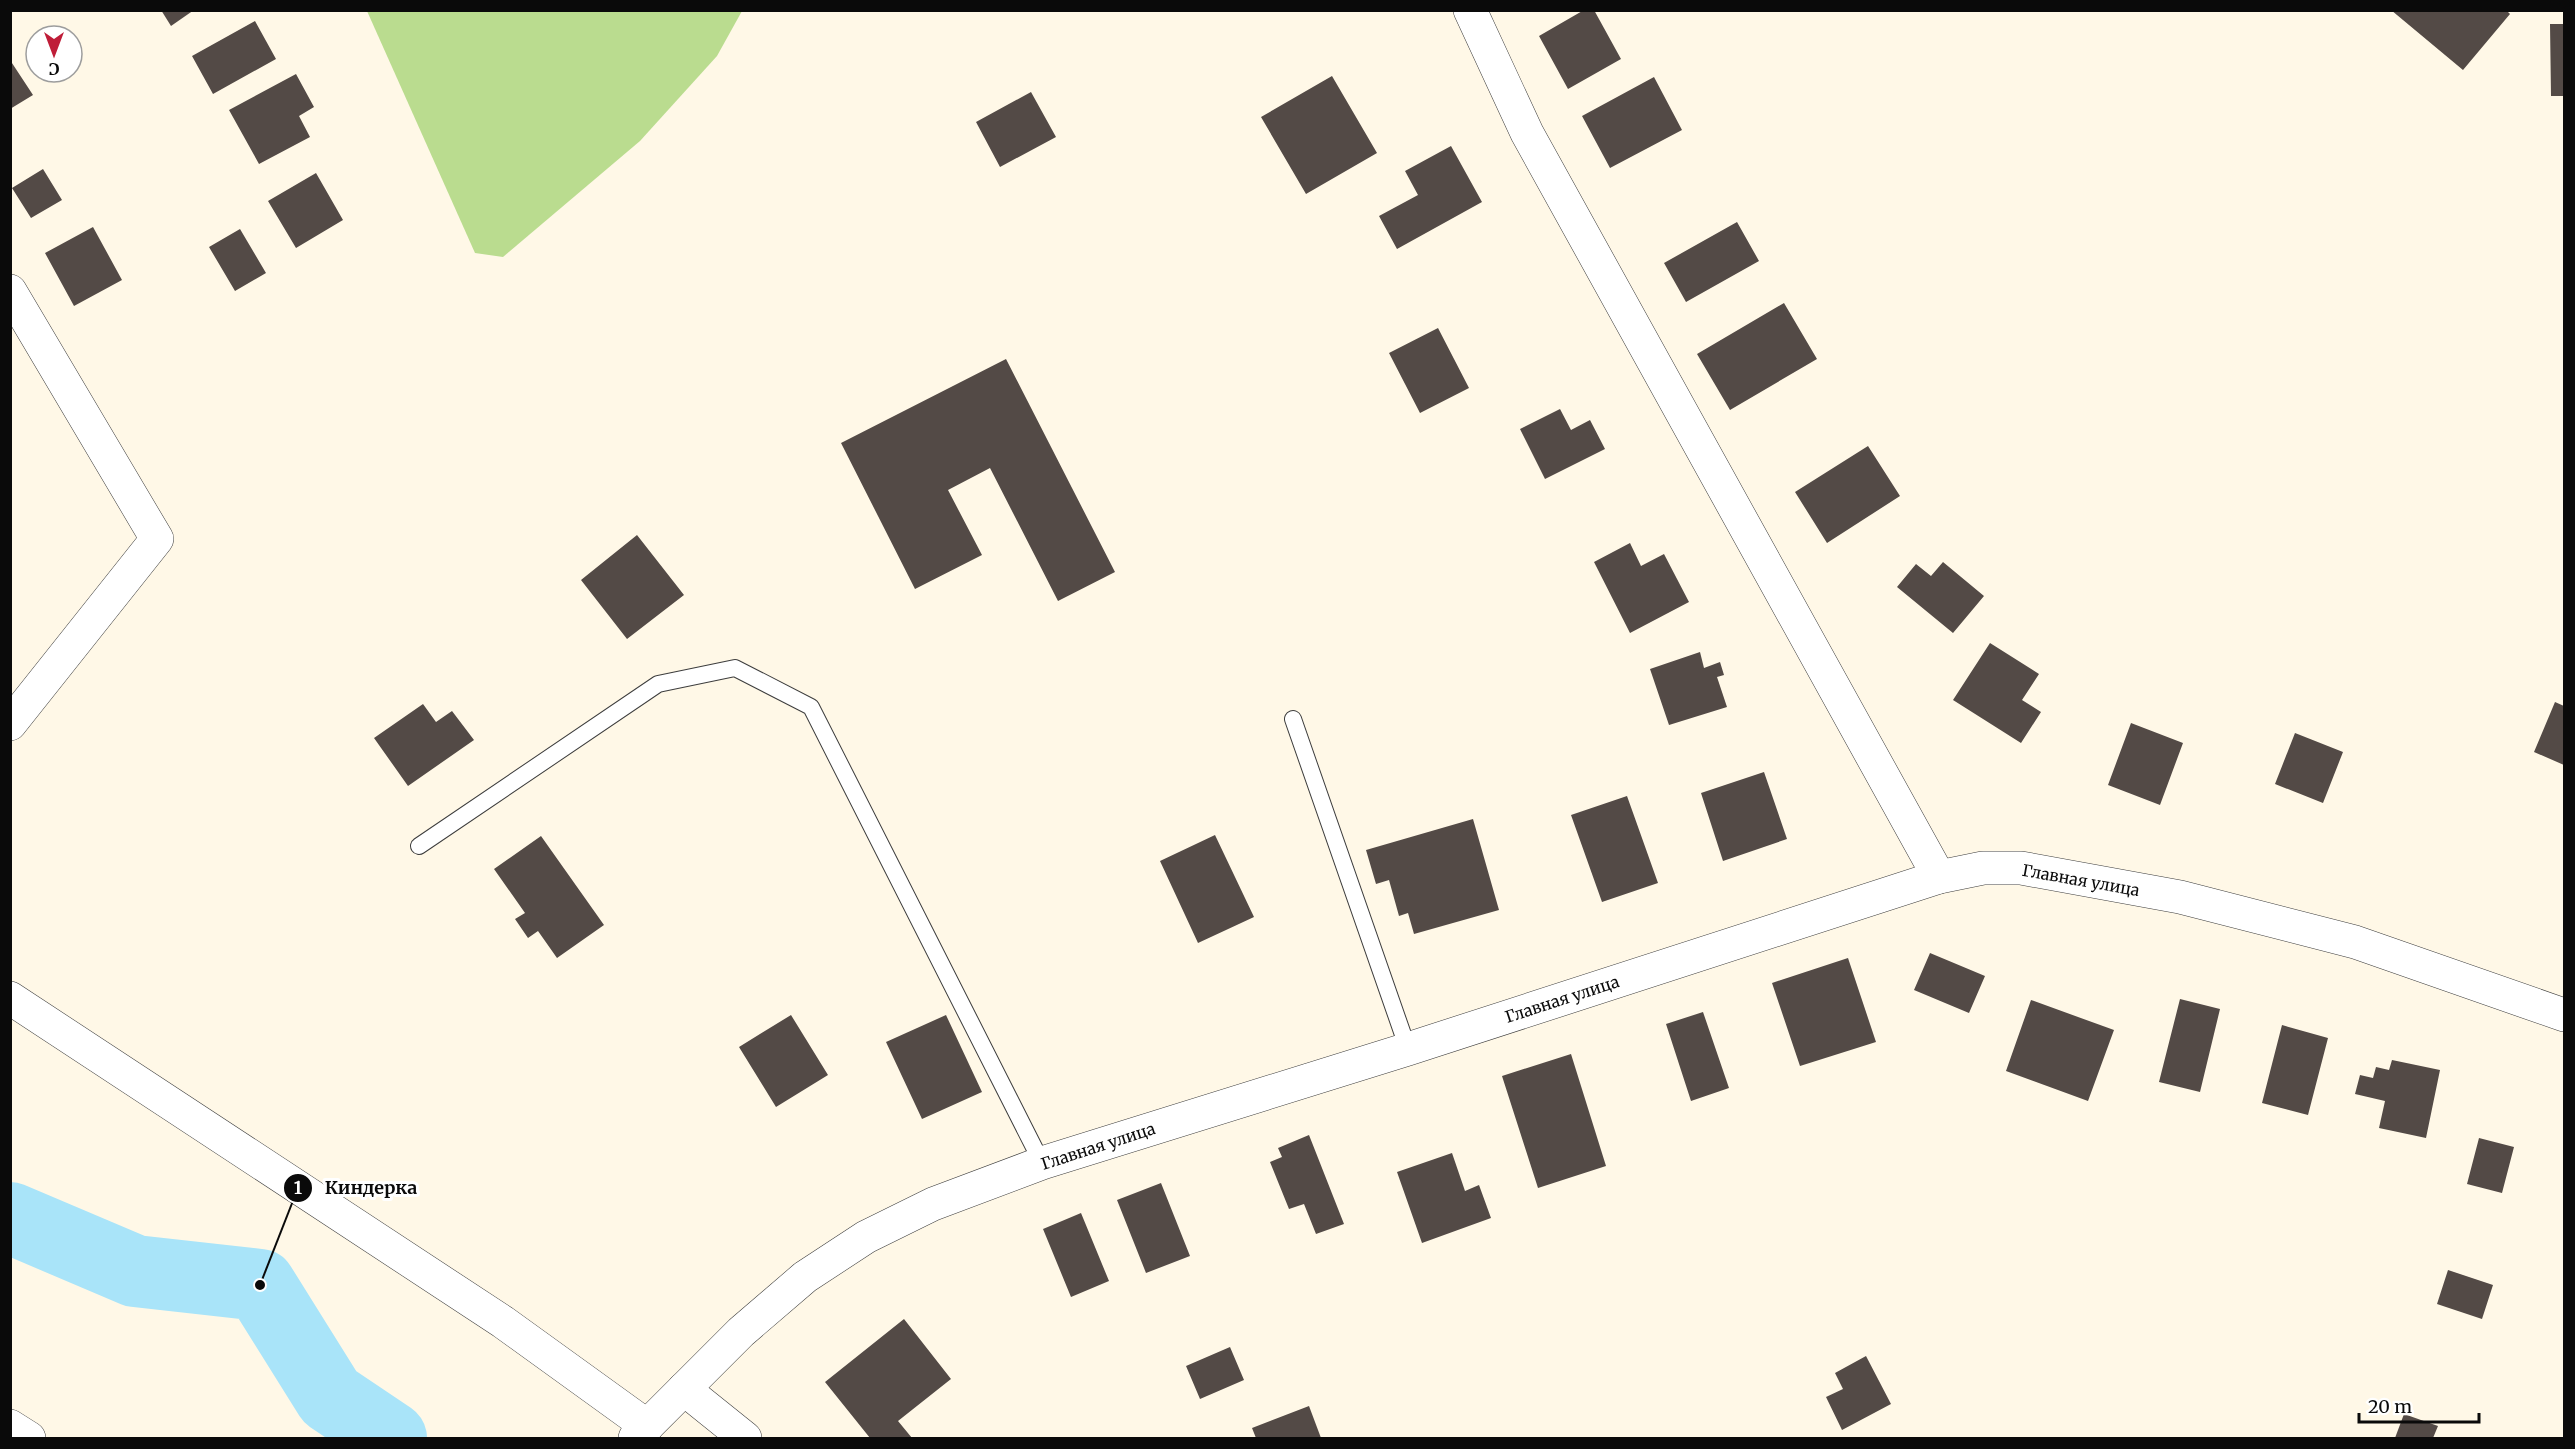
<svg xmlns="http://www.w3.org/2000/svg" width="2575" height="1449" viewBox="0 0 2575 1449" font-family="Merriweather,serif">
  <rect width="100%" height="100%" fill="#fff8e7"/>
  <path fill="#badc8f" d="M367,11h375l-25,45 -77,85 -137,116 -28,-4z"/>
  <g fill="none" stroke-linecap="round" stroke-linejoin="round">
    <path stroke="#a9e4f9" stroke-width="72" d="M10,1218l125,53 125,14 70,112 61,41"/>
  </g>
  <path fill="#534a46" d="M161,10h33l-23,16z
    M1584,10h10l27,49 -53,30 -29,-53z
    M2391,10h115l4,4 -47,56z
    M255,21l21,38 -63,35 -21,-38z
    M2550,24h14v72h-13z
    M10,60l23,35 -23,14z
    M296,74l18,33 -15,9 11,21 -51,27 -30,-54z
    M1332,76l45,77 -71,41 -45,-77z
    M1654,77l28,53 -72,38 -28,-52z
    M1031,92l25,45 -56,30 -24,-45z
    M1451,146l31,56 -85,47 -18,-33 39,-21 -13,-24z
    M43,169l19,31 -31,18 -19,-30z
    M316,173l27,47 -47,28 -28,-47z
    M1737,222l22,39 -73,41 -22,-39z
    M93,227l29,53 -48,26 -29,-53z
    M240,229l26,44 -31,18 -26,-44z
    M1784,303l33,56 -87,51 -33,-56z
    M1438,328l31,60 -49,25 -31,-60z
    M1006,359l109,213 -57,29 -68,-133 -42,22 34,65 -67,34 -74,-146z
    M1560,409l11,21 19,-10 15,29 -60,30 -25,-50z
    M1868,446l32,50 -73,47 -32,-51z
    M637,535l47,60 -57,44 -46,-59z
    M1630,543l11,23 23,-12 25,48 -59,31 -36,-71z
    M1943,562l41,34 -31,37 -56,-46 19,-23 15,12z
    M1990,643l49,31 -17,26 19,12 -20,31 -68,-43z
    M1700,652l4,16 16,-6 4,13 -7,2 10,30 -58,18 -19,-56z
    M2555,702l9,4v59l-30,-13z
    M423,704l13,18 16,-11 22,29 -66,46 -34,-48z
    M2131,723l52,20 -23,62 -52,-20z
    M2295,733l48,19 -20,51 -48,-19z
    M1764,772l23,67 -64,22 -22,-68z
    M1627,796l31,87 -56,19 -31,-87z
    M1473,819l26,91 -85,24 -6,-21 -9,3 -10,-36 -13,4 -10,-34z
    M1215,835l39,82 -56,26 -38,-82z
    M541,836l63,89 -47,33 -19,-27 -10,7 -13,-19 10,-6 -31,-44z
    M1930,953l55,23 -16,37 -55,-23z
    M1848,958l28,84 -76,24 -28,-83z
    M2180,999l40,10 -20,83 -41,-10z
    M2031,1000l83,30 -26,71 -82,-30z
    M1703,1012l26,76 -38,13 -25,-77z
    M791,1015l37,60 -52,32 -37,-60z
    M946,1015l36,77 -60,27 -36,-77z
    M2282,1025l46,13 -20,77 -46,-12z
    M1571,1054l35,112 -68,22 -36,-112z
    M2392,1060l48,10 -14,68 -47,-10 6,-27 -30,-7 5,-19 13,3 3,-11 13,3z
    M1309,1135l35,89 -28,10 -12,-30 -15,5 -19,-47 12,-5 -4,-9z
    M2479,1138l35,9 -12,46 -35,-9z
    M1452,1153l13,38 14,-6 12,33 -69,25 -25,-71z
    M1161,1183l29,73 -44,17 -29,-73z
    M1081,1213l28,68 -38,16 -28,-68z
    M2448,1270l45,15 -11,34 -45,-15z
    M904,1319l47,60 -53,42 14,17h-42l-45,-56z
    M1230,1347l14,33 -44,19 -14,-33z
    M1866,1356l25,48 -49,26 -16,-33 17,-8 -8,-16z
    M1309,1406l12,32h-65l-4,-10z
    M2404,1414l34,12 -5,12h-38z"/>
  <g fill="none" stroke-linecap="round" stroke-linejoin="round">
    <defs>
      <path id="service" d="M1293,719l115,330
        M419,846l239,-162 77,-16 76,39 231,456"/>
      <path id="minor" d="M1470,10l57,123 412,744
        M10,291l147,248 -147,185
        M10,998l493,324 144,104
        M684,1389l61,49
        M10,1426l19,12"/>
      <path id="tertiary" d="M635,1438l106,-106 64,-55 61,-40 67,-33 109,-41 366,-114 531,-172 44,-9h38l159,29 175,45 209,73"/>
    </defs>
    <use href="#service" stroke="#3d3d3d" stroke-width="18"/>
    <use href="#minor" stroke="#3d3d3d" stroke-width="34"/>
    <use href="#tertiary" stroke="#3d3d3d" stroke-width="34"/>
    <use href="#service" stroke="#fff" stroke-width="16"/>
    <use href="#minor" stroke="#fff" stroke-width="33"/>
    <use href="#tertiary" stroke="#fff" stroke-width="33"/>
  </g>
  <g text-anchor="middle" stroke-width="6" stroke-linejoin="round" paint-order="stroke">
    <g font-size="16" fill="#0a0a0a" stroke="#fff">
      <text transform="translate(2081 880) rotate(10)" y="6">Главная улица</text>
      <text transform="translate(1562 999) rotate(-18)" y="6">Главная улица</text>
      <text transform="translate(1098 1146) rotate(-18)" y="6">Главная улица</text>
    </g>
  </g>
  <path fill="none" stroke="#0a0a0a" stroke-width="2" d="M260 1285L298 1188"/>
  <g fill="#0a0a0a" stroke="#fff" stroke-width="2">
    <circle cx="260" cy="1285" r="6"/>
    <circle cx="298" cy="1188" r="15"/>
  </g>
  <g font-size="18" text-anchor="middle" font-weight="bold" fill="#fff">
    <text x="298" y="1194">1</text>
  </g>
  <g font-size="18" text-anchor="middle" font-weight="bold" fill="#0a0a0a" stroke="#fff" stroke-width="6" stroke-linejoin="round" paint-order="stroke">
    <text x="371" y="1194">Киндерка</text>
  </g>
  <rect width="2575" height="1449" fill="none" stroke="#0a0a0a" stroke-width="24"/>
  <g transform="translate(54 54) rotate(180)"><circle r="28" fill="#ffffff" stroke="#9d9d9d" stroke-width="1.5"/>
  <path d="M0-4.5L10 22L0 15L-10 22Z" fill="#bf1d38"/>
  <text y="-9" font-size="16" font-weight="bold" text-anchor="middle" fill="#0a0a0a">С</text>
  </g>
  <path d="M2359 1413v9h120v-9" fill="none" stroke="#0a0a0a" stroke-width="3"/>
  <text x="2368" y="1413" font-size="18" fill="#0a0a0a" stroke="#ffffff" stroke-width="4.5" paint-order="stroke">20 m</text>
</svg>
